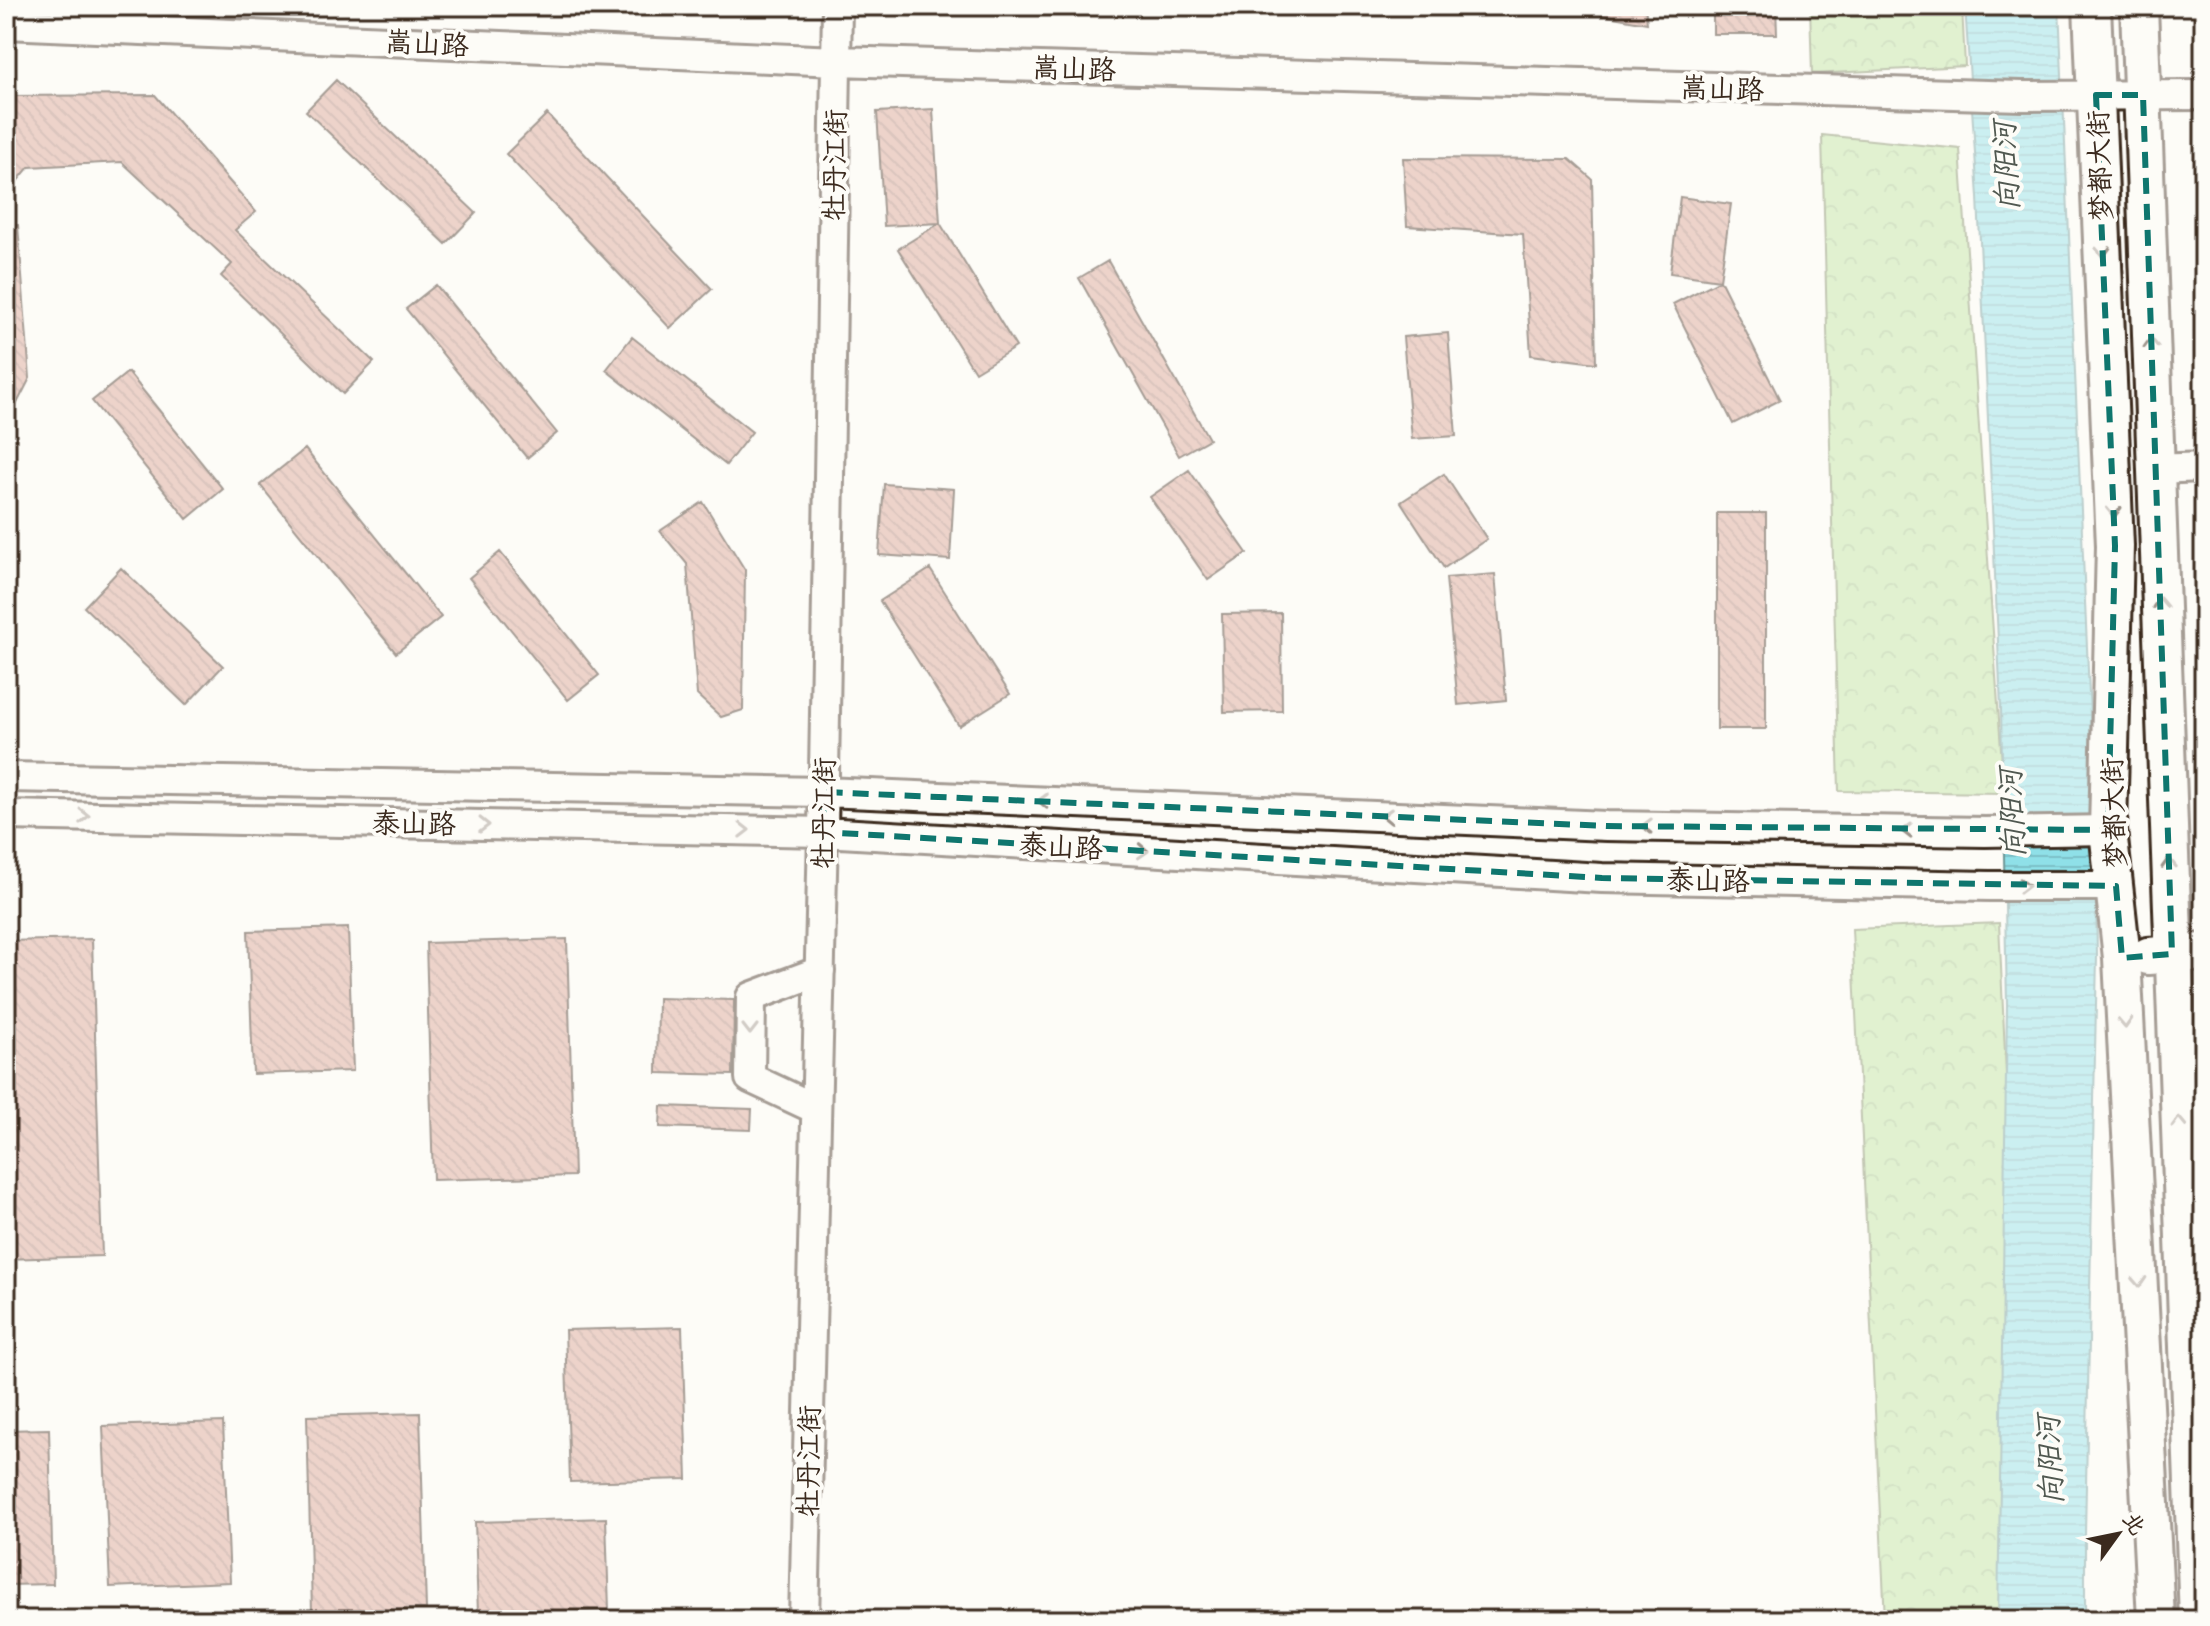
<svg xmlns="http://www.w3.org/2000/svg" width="2210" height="1626" viewBox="0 0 2210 1626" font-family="Sriracha,'LXGW WenKai TC',sans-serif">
  <defs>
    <pattern id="park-crowns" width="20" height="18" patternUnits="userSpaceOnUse" patternTransform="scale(2)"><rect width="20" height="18" fill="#bee5a1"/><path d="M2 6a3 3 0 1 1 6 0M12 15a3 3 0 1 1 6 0" fill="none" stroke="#a4c58a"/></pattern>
    <pattern id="water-rules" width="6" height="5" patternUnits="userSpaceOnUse" patternTransform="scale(2)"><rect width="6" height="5" fill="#8fe0e8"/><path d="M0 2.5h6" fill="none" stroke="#7cc0c7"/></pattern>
    <pattern id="building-back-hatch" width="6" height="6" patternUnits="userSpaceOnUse" patternTransform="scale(2)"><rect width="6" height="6" fill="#d9a293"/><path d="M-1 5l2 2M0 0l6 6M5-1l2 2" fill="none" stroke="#b18477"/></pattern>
  </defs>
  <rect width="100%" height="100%" fill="#fdfcf7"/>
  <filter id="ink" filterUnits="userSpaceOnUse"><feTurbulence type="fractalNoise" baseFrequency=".0125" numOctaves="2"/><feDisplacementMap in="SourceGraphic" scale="16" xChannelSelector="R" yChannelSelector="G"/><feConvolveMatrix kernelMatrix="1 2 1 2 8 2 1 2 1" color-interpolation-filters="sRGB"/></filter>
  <g filter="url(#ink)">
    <path fill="url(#park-crowns)" stroke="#7c8860" stroke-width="2" d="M1810,6h152l3,60 -153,8z
      M1822,135l138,14 44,644 -165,-2z
      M1999,923l32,697h-146l-33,-691z"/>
    <path fill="url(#water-rules)" stroke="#6d9797" stroke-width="2" d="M1965,6h94l36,825 2,125 -12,578v86h-87l9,-616 -6,-296 -23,-511z"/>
    <path fill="url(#building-back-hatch)" stroke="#3b2a1e" stroke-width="2" d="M1601,6h44l2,17 -46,-8z
      M1713,6h63l1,28h-64z
      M336,80l140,133 -30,31 -140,-133z
      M155,95l101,117 -21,18 139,132 -31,32 -122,-118 11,-12 -110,-102 -93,5 -23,28v-99z
      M933,109l7,114 -56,3 -7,-114z
      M547,114l165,175 -42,39 -164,-174z
      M1403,158l166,1 23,20 4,184 -65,-8 -8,-121 -116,-8z
      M1680,197l51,7 -11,76 -50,-7z
      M940,223l76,124 -41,25 -77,-123z
      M18,225l12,153 -24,47v-199z
      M1108,261l101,178 -30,17 -100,-178z
      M1720,280l60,120 -47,24 -60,-120z
      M436,285l121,148 -30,25 -121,-149z
      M1448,333l8,103 -44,3 -9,-102z
      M632,337l120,95 -26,33 -120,-95z
      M128,372l95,117 -36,30 -95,-118z
      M305,449l136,168 -45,36 -136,-168z
      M1189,470l58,83 -39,27 -58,-83z
      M1444,474l43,65 -43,29 -43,-66z
      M884,484l70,5 -4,71 -71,-5z
      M703,502l42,68 -2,140 -22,7 -24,-22 -10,-131 -27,-33z
      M1717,513h49v216h-49z
      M500,552l99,123 -31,25 -99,-122z
      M121,568l102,98 -37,39 -102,-98z
      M930,569l80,125 -51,32 -79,-125z
      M1495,574l11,126 -48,5 -12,-127z
      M1281,613l1,98 -58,1 -2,-98z
      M348,928l5,143 -100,3 -5,-143z
      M92,939l10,317 -96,3v-318z
      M567,939l7,237 -141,4 -7,-237z
      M658,998l76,2 -1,75 -76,-2z
      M661,1106l91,3 -1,21 -91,-3z
      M682,1327l5,152 -117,3 -5,-152z
      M420,1413l6,196 -114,3 -5,-196z
      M223,1422l7,160 -120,5 -7,-161z
      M49,1429l4,155 -47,1v-155z
      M606,1518l3,92 -131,4 -3,-92z"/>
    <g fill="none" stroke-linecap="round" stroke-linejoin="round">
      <defs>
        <path id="minor" d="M6,24l830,37 1185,35 183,-1
          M2155,469l49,-2
          M6,777l818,15 782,34 379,6 123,-2
          M6,815l817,17 779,46 387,8h127
          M816,1109l-66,-31 1,-81 69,-26
          M804,1620l19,-788 14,-826"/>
        <path id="major" d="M2092,6l23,540 -7,284 14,128 34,662
          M2139,6l59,1614
          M2148,956l56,-4"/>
      </defs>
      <use href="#minor" stroke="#3b2a1e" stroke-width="34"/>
      <use href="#major" stroke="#3b2a1e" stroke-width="42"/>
      <use href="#minor" stroke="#fdfcf7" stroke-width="28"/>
      <use href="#major" stroke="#fdfcf7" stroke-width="36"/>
    </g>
    <defs><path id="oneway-chevron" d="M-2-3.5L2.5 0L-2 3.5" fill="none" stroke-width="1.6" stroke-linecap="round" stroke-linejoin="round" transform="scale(2)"/></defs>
    <g stroke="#9c938a">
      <use href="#oneway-chevron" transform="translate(2103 252) rotate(88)"/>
      <use href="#oneway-chevron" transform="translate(2151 343) rotate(-92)"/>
      <use href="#oneway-chevron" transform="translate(2114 512) rotate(88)"/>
      <use href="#oneway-chevron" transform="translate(2160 603) rotate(-92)"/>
      <use href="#oneway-chevron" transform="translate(1043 801) rotate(-178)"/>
      <use href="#oneway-chevron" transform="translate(84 816) rotate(1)"/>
      <use href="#oneway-chevron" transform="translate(1387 816) rotate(-178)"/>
      <use href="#oneway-chevron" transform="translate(484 825) rotate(1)"/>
      <use href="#oneway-chevron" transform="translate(1647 826) rotate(-179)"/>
      <use href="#oneway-chevron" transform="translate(744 830) rotate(1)"/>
      <use href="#oneway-chevron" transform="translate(1907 831) rotate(-179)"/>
      <use href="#oneway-chevron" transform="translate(1143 851) rotate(3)"/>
      <use href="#oneway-chevron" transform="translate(2169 863) rotate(-92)"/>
      <use href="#oneway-chevron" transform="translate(2024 886) rotate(1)"/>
      <use href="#oneway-chevron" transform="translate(2125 1023) rotate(87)"/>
      <use href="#oneway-chevron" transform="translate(750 1029) rotate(90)"/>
      <use href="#oneway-chevron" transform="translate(2179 1122) rotate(-92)"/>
      <use href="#oneway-chevron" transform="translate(2139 1282) rotate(87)"/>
    </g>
  </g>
  <path d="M0 0H2210V1626H0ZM2096,95h47l29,859 -50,4 -6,-72 -514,-8 -779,-46 1,-40 782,34 502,4 7,-284z" fill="#fdfcf7" fill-opacity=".55" fill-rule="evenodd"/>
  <path fill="none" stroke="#0f766e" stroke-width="6" stroke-dasharray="16 10" stroke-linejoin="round" d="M2096,95h47l29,859 -50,4 -6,-72 -514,-8 -779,-46 1,-40 782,34 502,4 7,-284z"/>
  <g text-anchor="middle" stroke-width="8" stroke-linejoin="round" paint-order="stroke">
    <g font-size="28" fill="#3b2a1e" stroke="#fdfcf7">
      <text transform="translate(427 43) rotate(3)" y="10">嵩山路</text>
      <text transform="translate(1074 68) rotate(2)" y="10">嵩山路</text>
      <text transform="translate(1722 88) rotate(2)" y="10">嵩山路</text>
      <text transform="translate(834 165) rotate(-89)" y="10">牡丹江街</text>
      <text transform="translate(2099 166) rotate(-92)" y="10">梦都大街</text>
      <text transform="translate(823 813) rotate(-89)" y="10">牡丹江街</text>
      <text transform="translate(2113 813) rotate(-92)" y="10">梦都大街</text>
      <text transform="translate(414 823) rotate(1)" y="10">泰山路</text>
      <text transform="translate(1061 846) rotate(3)" y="10">泰山路</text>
      <text transform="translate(1708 880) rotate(1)" y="10">泰山路</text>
      <text transform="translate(808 1461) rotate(-89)" y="10">牡丹江街</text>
    </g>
    <g font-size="30" font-style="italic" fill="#505850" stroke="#fdfcf7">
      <text transform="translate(2006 166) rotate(-93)" y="10">向阳河</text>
      <text transform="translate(2012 813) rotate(-93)" y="10">向阳河</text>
      <text transform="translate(2050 1460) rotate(-93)" y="10">向阳河</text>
    </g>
  </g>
  <rect width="2210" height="1626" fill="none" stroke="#fdfcf7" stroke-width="32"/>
  <rect x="16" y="16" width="2178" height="1594" fill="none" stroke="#3b2a1e" stroke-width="3" filter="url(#ink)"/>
  <g transform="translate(2118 1534) rotate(57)" stroke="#fdfcf7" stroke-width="6" paint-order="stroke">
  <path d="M0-6L14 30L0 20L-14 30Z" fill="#3b2a1e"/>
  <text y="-12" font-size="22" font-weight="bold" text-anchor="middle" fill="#3b2a1e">北</text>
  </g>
</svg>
